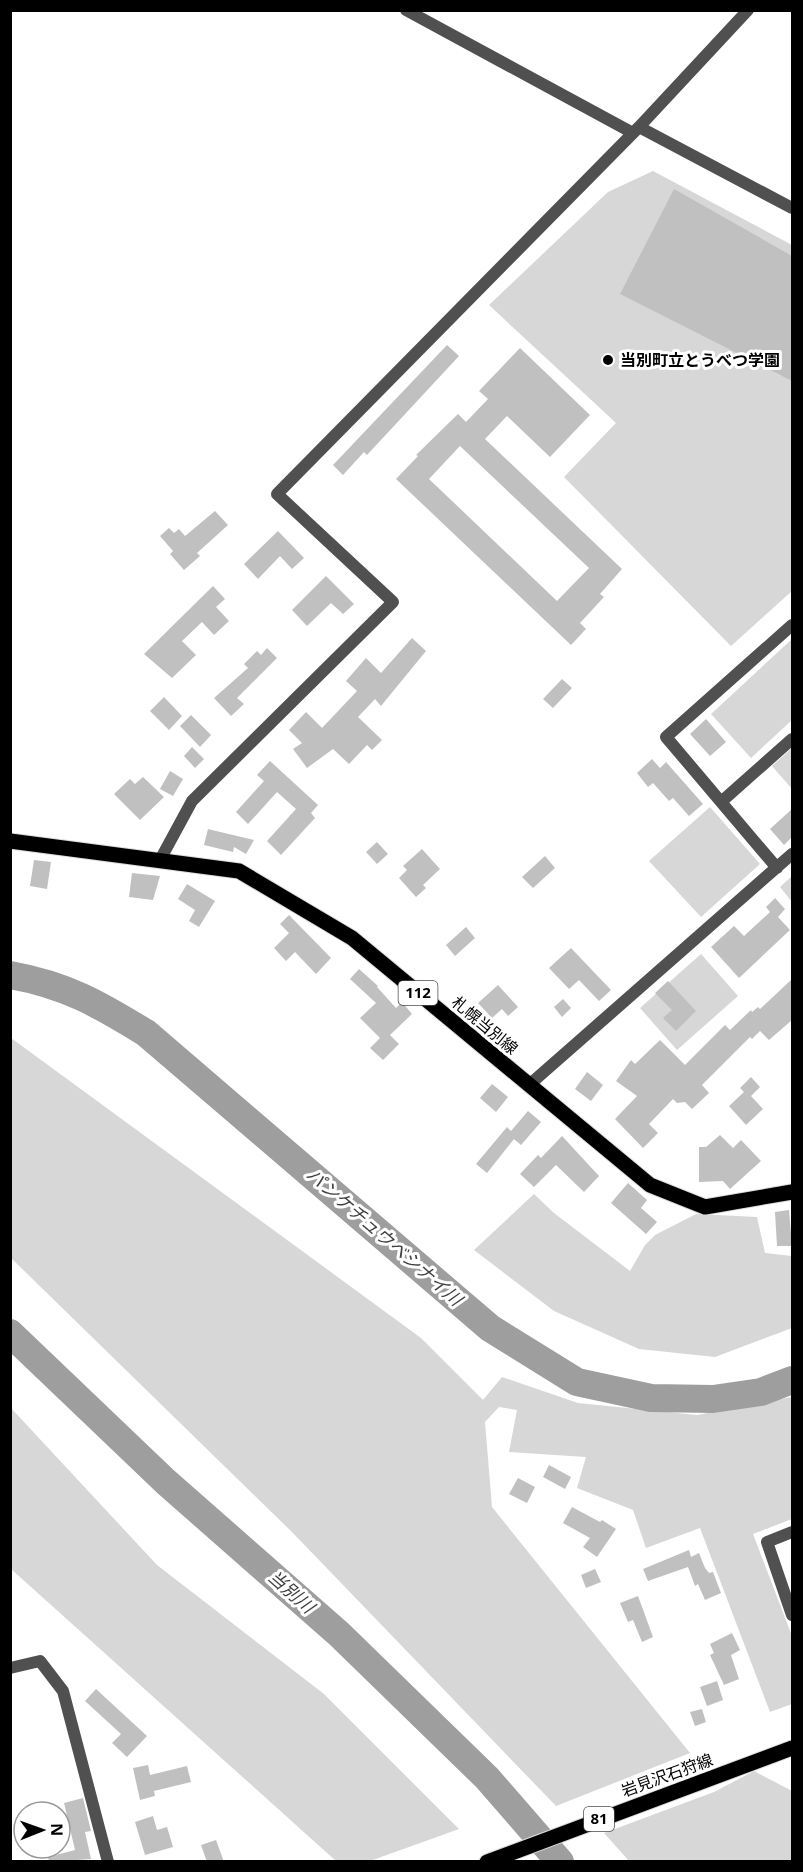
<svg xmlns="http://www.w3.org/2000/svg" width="803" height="1872" viewBox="0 0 803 1872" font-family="'Open Sans','Noto Sans JP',sans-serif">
  <rect width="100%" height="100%" fill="#fff"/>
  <path fill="#d7d7d7" d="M653,171l139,74v346l-61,55 -167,-169 52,-54 -127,-118 119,-113z
    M792,639v81l-41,38 -40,-44z
    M792,748v41l-20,-23z
    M710,807l50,57 -59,53 -52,-56z
    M792,876v26l-12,-15z
    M701,954l37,42 -61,54 -37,-42z
    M11,1038l410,300 62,62 19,-23 76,26 119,12 95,-18v122l-39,15 39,102v68l-22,8 -70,-184 -54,20 -13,-38 -56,-22 9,-31 -77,-5 8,-42 -18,-3 -14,15 7,85 198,246 -134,53 -265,-275 -280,-273z
    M534,1194l20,19 76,58 15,-26 10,-10 41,-21 61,3 8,36 27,3v72l-77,29 -76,-8 -85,-38 -80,-61z
    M11,1408l146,157 167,129 135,135 -89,32h-34l-325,-292z
    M754,1771l38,20v70h-163l-25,-28 110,-41z"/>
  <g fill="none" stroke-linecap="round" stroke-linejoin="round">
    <path stroke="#9e9e9e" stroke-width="28" d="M10,975c56,10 89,29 136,58l344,295 87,54 74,16 62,1 48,-7 31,-12
      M10,1333l156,149 173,152 148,144 73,84"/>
  </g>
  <path fill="#c0c0c0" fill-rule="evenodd" d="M674,189l118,67v125l-172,-87z
    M447,345l12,11 -92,99 -3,-3 -21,23 -10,-10z
    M520,348l70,67 -40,42 -43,-41 -22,23 137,130 -22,25 4,3 -24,26 6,6 -15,16 -175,-166 22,-23 -2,-1 42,-41 8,8 22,-23 -9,-8zM460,446l129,122 -32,33 -128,-122z
    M215,511l13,14 -31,28 3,3 -16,14 -14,-16 3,-3 -13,-15 9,-8 5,5 5,-4 6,7z
    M278,531l26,27 -12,11 -12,-13 -22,23 -14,-15z
    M326,576l28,28 -11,10 -12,-11 -24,23 -15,-16z
    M213,586l12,13 -9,8 13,14 -15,14 -12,-13 -20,19 14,14 -24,23 -28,-24z
    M412,638l14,13 -45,55 -6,-7 -17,18 24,23 -10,10 -5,-5 -18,19 -16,-15 -26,19 -14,-19 9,-6 -13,-13 17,-18 16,16 35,-37 -11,-10 20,-23 15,15z
    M267,648l10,10 -40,40 7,6 -13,12 -17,-18 34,-30 -4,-4 13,-13 4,4z
    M562,679l10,9 -19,20 -10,-9z
    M164,697l18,19 -13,14 -19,-19z
    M191,715l20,20 -11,12 -20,-21z
    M706,719l20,23 -16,14 -20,-22z
    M192,747l12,12 -9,9 -11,-12z
    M652,759l8,9 6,-6 37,42 -14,12 -16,-18 -4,3 -16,-18 -5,4 -11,-14z
    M270,761l48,44 -7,8 4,5 -34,37 -14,-14 29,-32 -19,-17 -29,32 -12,-12 28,-31 -7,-6z
    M170,771l13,8 -10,17 -13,-7z
    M143,777l21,20 -24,23 -26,-26 16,-15 5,5z
    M792,809v28l-8,8 -14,-16z
    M208,829l4,1 42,10 -8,14 -12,-7 -1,5 -29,-7z
    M377,842l11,12 -11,10 -11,-12z
    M422,849l18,20 -17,16 3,3 -10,9 -17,-19 8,-8 -4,-4z
    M545,856l10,12 -22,20 -11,-11z
    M34,860l17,2 -4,27 -17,-3z
    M132,873l28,3 -7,24 -24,-3z
    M187,884l28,17 -16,26 -10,-6 6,-11 -17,-11z
    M775,898l10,11 -7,8 12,13 -51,48 -28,-31 23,-21 10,10 26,-24 -4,-5z
    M289,915l42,43 -15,16 -21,-22 -9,9 -12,-13 15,-15 -9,-9z
    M466,927l9,11 -20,18 -9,-11z
    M571,948l40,42 -12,11 -20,-21 -10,9 -20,-21z
    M359,969l19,17 -1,1 19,21 6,-6 10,12 -22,21 9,9 -16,16 -13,-12 10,-10 -20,-20 16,-15 -26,-24z
    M792,979v41l-23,20 -9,-9 -8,8 -2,-2 -48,48 7,8 -17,16 -7,-7 -8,1 -4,-4 -24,25 9,9 -15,15 -28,-29 22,-23 -21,-15 15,-21 4,4 25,-24 25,25 40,-40 5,5 21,-20 1,2 6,-5 2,2z
    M668,981l28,30 -20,20 -13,-13 9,-8 -17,-17z
    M498,985l20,22 -10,9 -6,-7 -10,9 -14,-15z
    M563,999l8,9 -9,9 -8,-10z
    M587,1072l16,13 -12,16 -16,-12z
    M751,1077l9,10 -9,9 12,13 -17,16 -17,-19 15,-14 -4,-4z
    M492,1084l16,13 -12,15 -16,-14z
    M528,1111l13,11 -20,23 -7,-6 -27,34 -11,-9 31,-37 4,4z
    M720,1135l13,13 8,-8 20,21 -31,28 -7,-8 -24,1v-35h7z
    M562,1136l37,40 -15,16 -28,-27 -22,22 -14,-13 18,-19 3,3z
    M628,1183l19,17 -6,8 16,14 -11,12 -35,-31z
    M789,1210l3,36h-15l-2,-34z
    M549,1465l22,12 -6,12 -22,-12z
    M518,1478l17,9 -8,16 -18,-9z
    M572,1507l28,15 2,-2 14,9 -19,28 -14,-10 7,-9 -27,-15z
    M689,1550l2,7 8,-4 6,15 4,5 4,-1 8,21 -16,7 -7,-16 -3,2 -7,-19 -40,14 -5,-12z
    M595,1569l6,13 -15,6 -5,-13z
    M638,1596l15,41 -11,5 -9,-22 -5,2 -8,-19z
    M732,1633l8,17 -9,5 8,24 -15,6 -14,-30 4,-2 -4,-9z
    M717,1681l6,19 -16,6 -7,-19z
    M96,1689l51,47 -20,21 -15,-14 9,-9 -36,-33z
    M702,1709l4,13 -11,4 -5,-14z
    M148,1765l2,10 37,-9 4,16 -37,9 1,5 -15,4 -7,-32z
    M83,1798l8,33 -6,1 6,27 -42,3 -1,-5 27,-7 -11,-47z
    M153,1816l4,14 10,-3 6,20 -28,8 -10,-33z
    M216,1840l8,22h-17l-6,-17z"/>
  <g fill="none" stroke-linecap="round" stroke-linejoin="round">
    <defs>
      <path id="primary" d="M10,841l229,30 113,67 298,247 55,22 87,-15
        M487,1862l305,-114"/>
    </defs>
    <use href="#primary" stroke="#dbdbdb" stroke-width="17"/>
    <path stroke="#505050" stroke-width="12" d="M406,10l227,123
      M639,127l153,81
      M721,802l71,-63
      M160,860l32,-59 201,-199 -116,-108 362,-367 109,-117
      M777,868l-111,-131 126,-112
      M529,1085l263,-231
      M792,1532l-25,10 25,73
      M10,1668l30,-7 23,30 45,171"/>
    <use href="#primary" stroke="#000" stroke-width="15"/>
  </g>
  <circle fill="#000" stroke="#fff" stroke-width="2" cx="608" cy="360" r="6"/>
  <g text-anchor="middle" stroke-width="6" stroke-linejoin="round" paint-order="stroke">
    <g fill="#fff" stroke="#4c4c4c" stroke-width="1.5">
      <rect x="398.5" y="981" width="39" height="24" rx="4.5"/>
      <rect x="584" y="1807" width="30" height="24" rx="4.5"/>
    </g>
    <g font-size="15" font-weight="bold" fill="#000">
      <text x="418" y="998">112</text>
      <text x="599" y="1824">81</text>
    </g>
    <g font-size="16" font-weight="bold" fill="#000" stroke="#fff" text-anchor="start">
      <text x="620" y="366">当別町立とうべつ学園</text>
    </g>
    <g font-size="16" fill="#000" stroke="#fff">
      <text transform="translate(485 1025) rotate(40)" y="6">札幌当別線</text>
      <text transform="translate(667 1775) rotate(-20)" y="6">岩見沢石狩線</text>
    </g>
    <g font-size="18" font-style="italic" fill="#3f3f3f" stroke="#fff">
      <text transform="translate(384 1237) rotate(41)" y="6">パンケチュウベシナイ川</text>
      <text transform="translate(291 1592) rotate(41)" y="6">当別川</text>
    </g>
  </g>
  <rect width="803" height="1872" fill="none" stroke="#000000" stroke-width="24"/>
  <g transform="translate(42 1830) rotate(89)"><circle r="28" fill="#ffffff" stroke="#999999" stroke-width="1.5"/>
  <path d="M0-4.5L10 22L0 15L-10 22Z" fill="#000000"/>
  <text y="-9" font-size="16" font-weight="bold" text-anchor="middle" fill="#000000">N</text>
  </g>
</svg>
